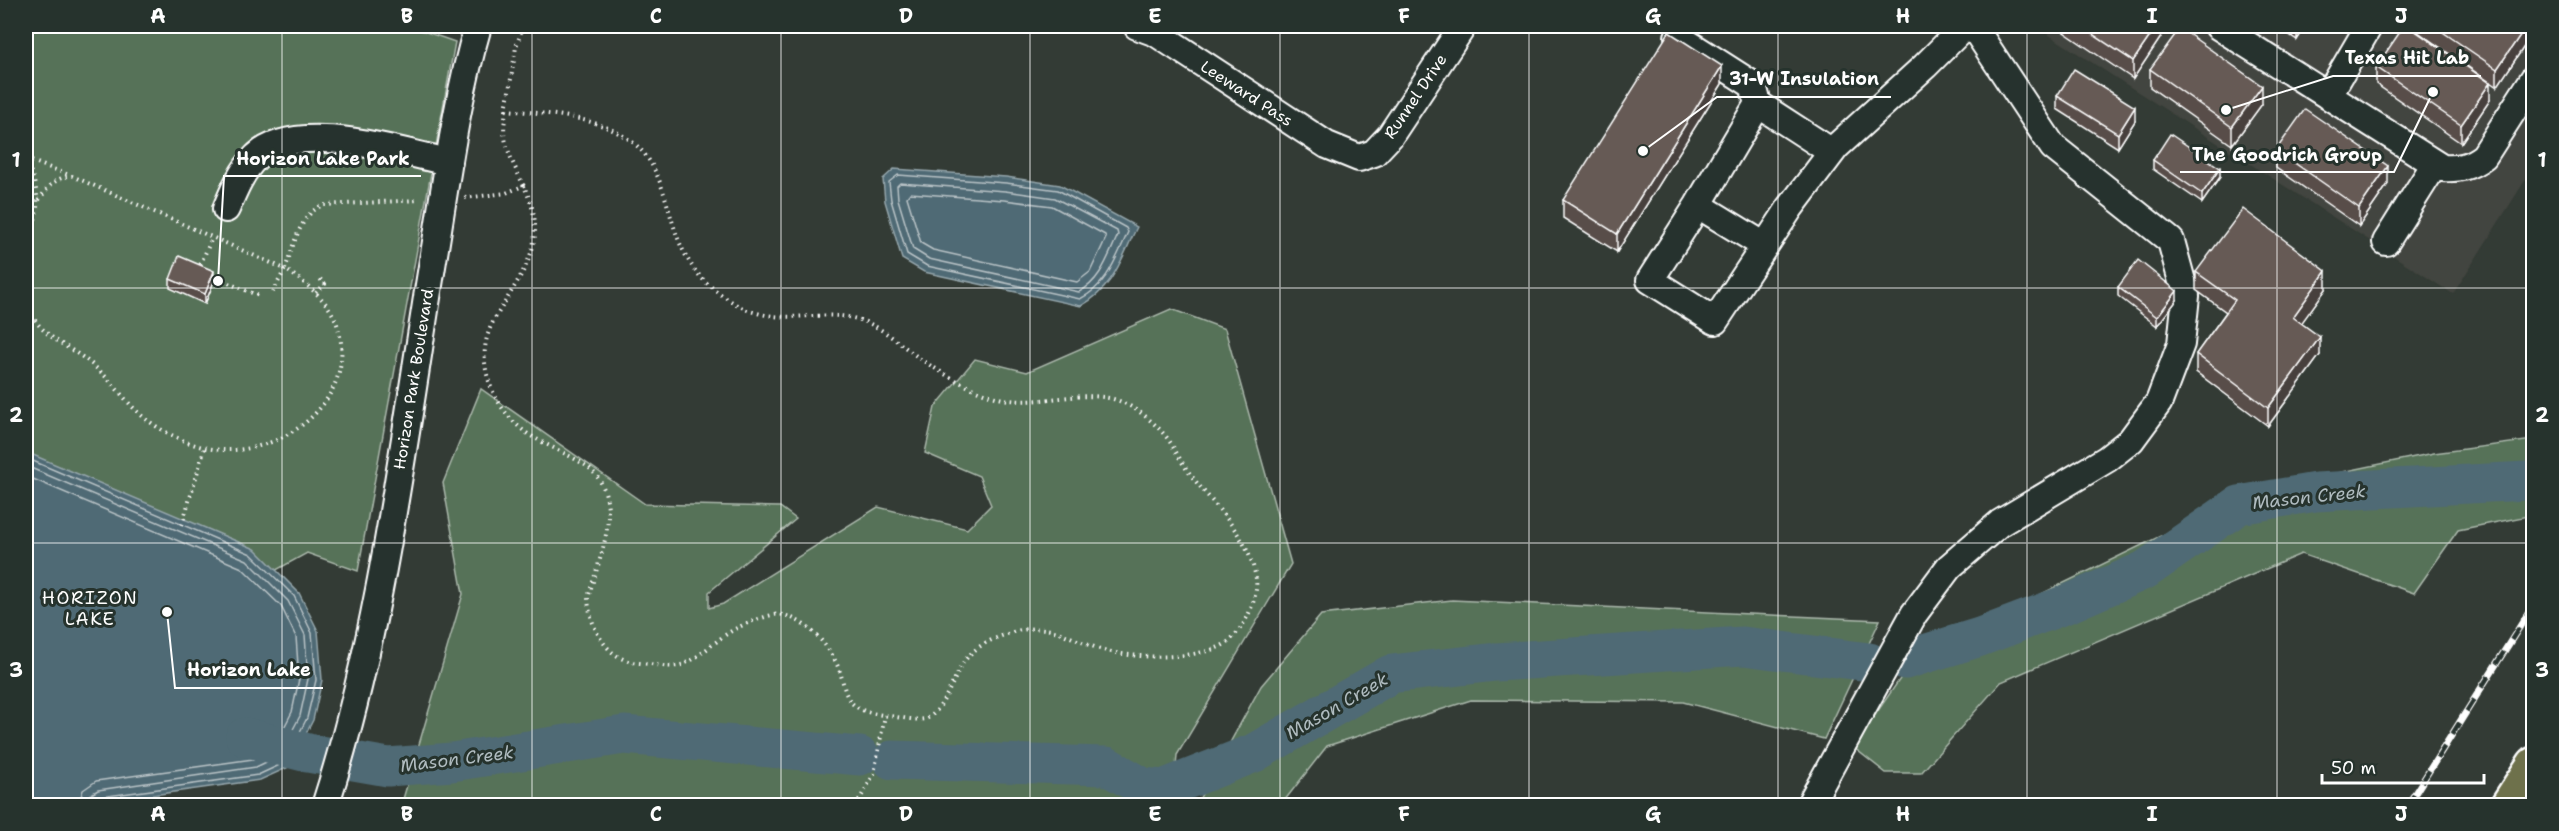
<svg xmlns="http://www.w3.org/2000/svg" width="2559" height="831" viewBox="0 0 2559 831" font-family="'Shantell Sans',sans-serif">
  <rect width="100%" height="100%" fill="#333b35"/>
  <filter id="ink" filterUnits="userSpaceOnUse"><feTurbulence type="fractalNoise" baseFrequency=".0167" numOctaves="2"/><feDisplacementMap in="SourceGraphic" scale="12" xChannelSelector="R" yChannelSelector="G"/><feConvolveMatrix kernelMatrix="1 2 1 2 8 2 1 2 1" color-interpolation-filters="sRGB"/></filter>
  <g filter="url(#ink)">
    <path fill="#42443f" d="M2035,26h498v142l-80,126z"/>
    <path fill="#577258" stroke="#abb8ac" stroke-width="1.5" d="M26,26h383l46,16 -97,529 -51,-18 -58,32 -223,-65z
      M1171,309l54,20 66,235 -114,191 -4,50h-766l-4,-6 60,-205 -20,-111 38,-94 164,115 135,3 16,12 -87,73v16l14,-4 155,-97 89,22 24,-24 -12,-29 -54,-23 10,-46 40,-48 52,13z
      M2533,440v75l-75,15 -44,63 -113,-39 -300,128 -80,91h-35l-33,-26 73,-106 101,-40 228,-111 179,-37z
      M1452,600l428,20 -56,119 -141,-37 -212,-2 -144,46 -46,59h-85l65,-119 60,-71z"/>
    <path fill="#4f6a74" stroke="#95a6ac" stroke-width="1.5" d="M894,169l112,8 54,8 77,42c-16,32 -23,61 -56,79l-157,-34 -22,-13 -17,-58 -2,-22z
      M26,452l229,97 44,44 19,38 4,49 -9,40 -24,47 -29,13 -179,25h-55z"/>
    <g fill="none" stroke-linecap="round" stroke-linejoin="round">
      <path stroke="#b9c3c7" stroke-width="1.5" d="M898,175l108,8 52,7 68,38 2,4c-12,26 -21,54 -48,67l-153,-33 -20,-12 -16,-54 -2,-18z
        M900,183l105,8 50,7 62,33 1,4c-10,21 -17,46 -39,57l-150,-33 -16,-10 -15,-50 -1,-13z
        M910,193l94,7 48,6 53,29 1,3 -16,34 -13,10 -144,-32 -12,-7 -14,-46z
        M26,458l225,96 43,42 18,37 4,47 -9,38 -23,45 -26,12 -157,22 -5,3 -1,6
        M26,466l221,94 41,41 17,34 3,44 -8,37 -21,40 -23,11 -158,23 -8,5 -3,11
        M26,476l216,92 39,38 15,31 3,42 -7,33 -19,37 -20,10 -157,22 -13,9 -5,16"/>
      <path stroke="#4f6a74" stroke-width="39" d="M1905,660l75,-23 92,-35 73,-32 94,-65 77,-13 211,-11 7,2
        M245,737l63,16 80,14 64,-5 172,-27 236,21
        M892,760l215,6 36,21 20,2 91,-36 137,-79 105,-12 247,-16 126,16"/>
      <defs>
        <path id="minor" d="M1137,26l19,7 171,112 32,13 15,-5 16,-17 73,-110
          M2218,26l224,142c17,1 28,-1 42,-12l50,-78
          M1678,37l75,48 5,19
          M2328,96l41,-70
          M1832,152l-74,-48 -60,101 -48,75 65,41 75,-113 46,-61 89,-81 40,-40
          M1698,205l67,41
          M226,209c8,-19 15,-37 30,-52 40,-39 144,-5 193,5
          M2386,242l49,-78
          M325,806c58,-180 79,-372 110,-558 12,-74 22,-150 43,-222
          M1809,806l105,-192 35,-47 51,-44 107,-64 24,-19 28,-38 22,-58 5,-48 -15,-55 -118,-94 -80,-121"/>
        <path id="major" d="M2507,806l27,-42"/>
      </defs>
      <use href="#minor" stroke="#fff" stroke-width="30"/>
      <use href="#major" stroke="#fff" stroke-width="38"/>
      <path stroke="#fff" stroke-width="4" stroke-dasharray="1.5 4.5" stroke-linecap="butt" d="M506,110c39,4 82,5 116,25 45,25 42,80 63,119 9,18 21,30 37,41 10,7 20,14 32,17 36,12 75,-4 109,9 23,8 42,28 62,41 22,14 48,29 74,36 35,9 74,-7 110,0 20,4 41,20 54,35 10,11 16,26 25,38 25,35 61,63 68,108 3,22 -16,60 -37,68 -31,13 -87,12 -119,2 -34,-11 -48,-28 -87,-17 -18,6 -35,12 -47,27 -11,14 -24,56 -41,60 -10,2 -26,-2 -36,-3 -13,-2 -25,-3 -35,-11 -10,-8 -10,-22 -14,-33 -8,-24 -32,-51 -57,-57 -9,-2 -18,2 -27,5 -15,5 -28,12 -40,22 -10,7 -19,16 -30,21 -11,6 -24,3 -36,1 -9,-1 -19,-1 -27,-5 -22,-10 -34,-38 -35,-61 11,-40 39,-98 0,-131 -19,-13 -41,-21 -60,-33 -30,-21 -52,-63 -40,-100 3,-11 11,-22 17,-32 13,-22 29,-44 30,-70 2,-35 -24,-61 -30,-94 -2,-9 0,-19 1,-28z
        M506,110l10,-63 7,-21
        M26,159l43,16
        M26,160c15,35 15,50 0,85
        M465,198l41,-5 19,-8
        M39,200c9,-13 16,-23 33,-24l213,93 -12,23
        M198,270l14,-32
        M212,276l47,20
        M316,293l9,-9 -5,-5
        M26,304c16,37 42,39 69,63 19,15 32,38 51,52 14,11 35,22 53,27 71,21 164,-41 138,-122 -8,-24 -32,-41 -52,-55 8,-21 15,-57 39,-64l95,-5
        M182,525l23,-78
        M856,806l18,-32 11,-59"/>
      <use href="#minor" stroke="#26332d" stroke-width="26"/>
      <use href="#major" stroke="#6e714b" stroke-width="33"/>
      <defs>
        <path id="rail" d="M2407,806l127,-202"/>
      </defs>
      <use href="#rail" stroke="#fff" stroke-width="7"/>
      <use href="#rail" stroke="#26332d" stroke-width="4.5" stroke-dasharray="14" stroke-linecap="butt"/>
    </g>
    <path fill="#584d49" stroke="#fff" stroke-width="1.5" d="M2055,26h106v11l-28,42z
      M2276,26h30l-9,14z
      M2414,26h108l3,19 -28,42 -83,-58z
      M2376,67l114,33 -29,43 -85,-59z
      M2150,69l112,35 -30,41 -82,-58z
      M1722,84l-105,168 -54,-34v-18z
      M2057,96l78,25 -17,27 -61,-39z
      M2276,150l112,34 -29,42 -83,-58z
      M2153,160l67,17 -18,26 -49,-34z
      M2196,272l130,17 -25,34 19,32 -52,71 -72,-54v-18l30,-42 -30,-22z
      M170,279l44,2 -9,23 -35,-16z
      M2118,287l59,13 -20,26 -39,-30z"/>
    <path fill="#473f3c" stroke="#fff" stroke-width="1.5" d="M2157,26h4v11l-28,42v-18z
      M2297,26h9l-9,14z
      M2525,28v17l-28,42v-18z
      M1722,66v18l-105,168v-18z
      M2490,83v17l-29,43v-18z
      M2262,86v18l-30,41v-18z
      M2135,107v14l-17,27v-14z
      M2388,166v18l-29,42v-18z
      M2220,168v9l-18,26v-9z
      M214,271v10l-9,23v-10z
      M2326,271v18l-33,46v-18z
      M2177,291v9l-20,26v-9z
      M2320,337v18l-52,71v-18z"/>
    <path fill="#665a55" stroke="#fff" stroke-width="1.5" d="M2080,26h77l-24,35z
      M2404,26h4l82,57 -29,42 -85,-58z
      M2434,26h88l3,2 -28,41z
      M2180,28l82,58 -30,41 -82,-58z
      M1669,32l53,34 -105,168 -54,-34z
      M2074,69l61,38 -17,27 -61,-38z
      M2305,109l83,57 -29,42 -83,-58z
      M2170,134l50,34 -18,26 -49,-34z
      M2243,209l83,62 -33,46 27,20 -52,71 -72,-54 39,-54 -39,-28z
      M179,256l35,15 -9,23 -35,-15z
      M2138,260l39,31 -20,26 -39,-30z"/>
  </g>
  <path fill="none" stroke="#fff" stroke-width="1.5" stroke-opacity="0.55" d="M282,26v780M532,26v780M781,26v780M1030,26v780M1280,26v780M1529,26v780M1778,26v780M2027,26v780M2277,26v780M26,288h2508M26,543h2508"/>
  <g text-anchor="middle" stroke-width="6" stroke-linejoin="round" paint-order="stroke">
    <g font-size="16" fill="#fff" stroke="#26332d">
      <text transform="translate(1247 93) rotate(33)" y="6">Leeward Pass</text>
      <text transform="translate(1415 96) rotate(-56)" y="6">Runnel Drive</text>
      <text transform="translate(413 379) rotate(-81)" y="6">Horizon Park Boulevard</text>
    </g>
    <g font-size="18" font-style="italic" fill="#b0bcc0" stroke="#26332d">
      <text transform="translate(2309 497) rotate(-6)" y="6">Mason Creek</text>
      <text transform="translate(1337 706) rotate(-30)" y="6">Mason Creek</text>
      <text transform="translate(457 759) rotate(-7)" y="6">Mason Creek</text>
    </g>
    <g font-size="18" letter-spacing="1.5" fill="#fff" stroke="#26332d">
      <text x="90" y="604">HORIZON<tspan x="90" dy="21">LAKE</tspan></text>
    </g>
  </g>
  <path fill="none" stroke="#fff" stroke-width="2" d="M2226 110L2333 76H2481M1643 151L1717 97H1891M2433 92L2394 172H2180M218 281L224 176H421M167 612L175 688H323"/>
  <g fill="#fff" stroke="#26332d" stroke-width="2">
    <circle cx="2226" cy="110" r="6"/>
    <circle cx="1643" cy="151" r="6"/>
    <circle cx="2433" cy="92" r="6"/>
    <circle cx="218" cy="281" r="6"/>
    <circle cx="167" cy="612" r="6"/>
  </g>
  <g font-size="18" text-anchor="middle" font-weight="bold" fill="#fff" stroke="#26332d" stroke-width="6" stroke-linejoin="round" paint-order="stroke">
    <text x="2407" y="64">Texas Hit Lab</text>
    <text x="1804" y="85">31-W Insulation</text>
    <text x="2287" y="161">The Goodrich Group</text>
    <text x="323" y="165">Horizon Lake Park</text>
    <text x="249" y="676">Horizon Lake</text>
  </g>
  <rect width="2559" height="831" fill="none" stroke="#26332d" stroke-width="66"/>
  <path d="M2322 774v9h162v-9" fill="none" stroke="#ffffff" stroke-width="3"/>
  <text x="2331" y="774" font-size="18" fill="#ffffff" stroke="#26332d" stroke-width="4.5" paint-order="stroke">50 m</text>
  <rect x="33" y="33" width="2493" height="765" fill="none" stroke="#fff" stroke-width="2"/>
  <g font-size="20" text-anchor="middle" font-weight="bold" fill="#fff">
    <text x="158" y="23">A</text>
    <text x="407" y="23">B</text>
    <text x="656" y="23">C</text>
    <text x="906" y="23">D</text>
    <text x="1155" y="23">E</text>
    <text x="1404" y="23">F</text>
    <text x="1653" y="23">G</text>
    <text x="1903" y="23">H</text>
    <text x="2152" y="23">I</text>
    <text x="2401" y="23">J</text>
    <text x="16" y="167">1</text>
    <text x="2542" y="167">1</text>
    <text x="16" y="422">2</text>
    <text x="2542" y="422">2</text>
    <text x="16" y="677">3</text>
    <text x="2542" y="677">3</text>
    <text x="158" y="821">A</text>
    <text x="407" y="821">B</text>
    <text x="656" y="821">C</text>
    <text x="906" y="821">D</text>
    <text x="1155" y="821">E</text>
    <text x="1404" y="821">F</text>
    <text x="1653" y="821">G</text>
    <text x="1903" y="821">H</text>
    <text x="2152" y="821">I</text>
    <text x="2401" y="821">J</text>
  </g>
</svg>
